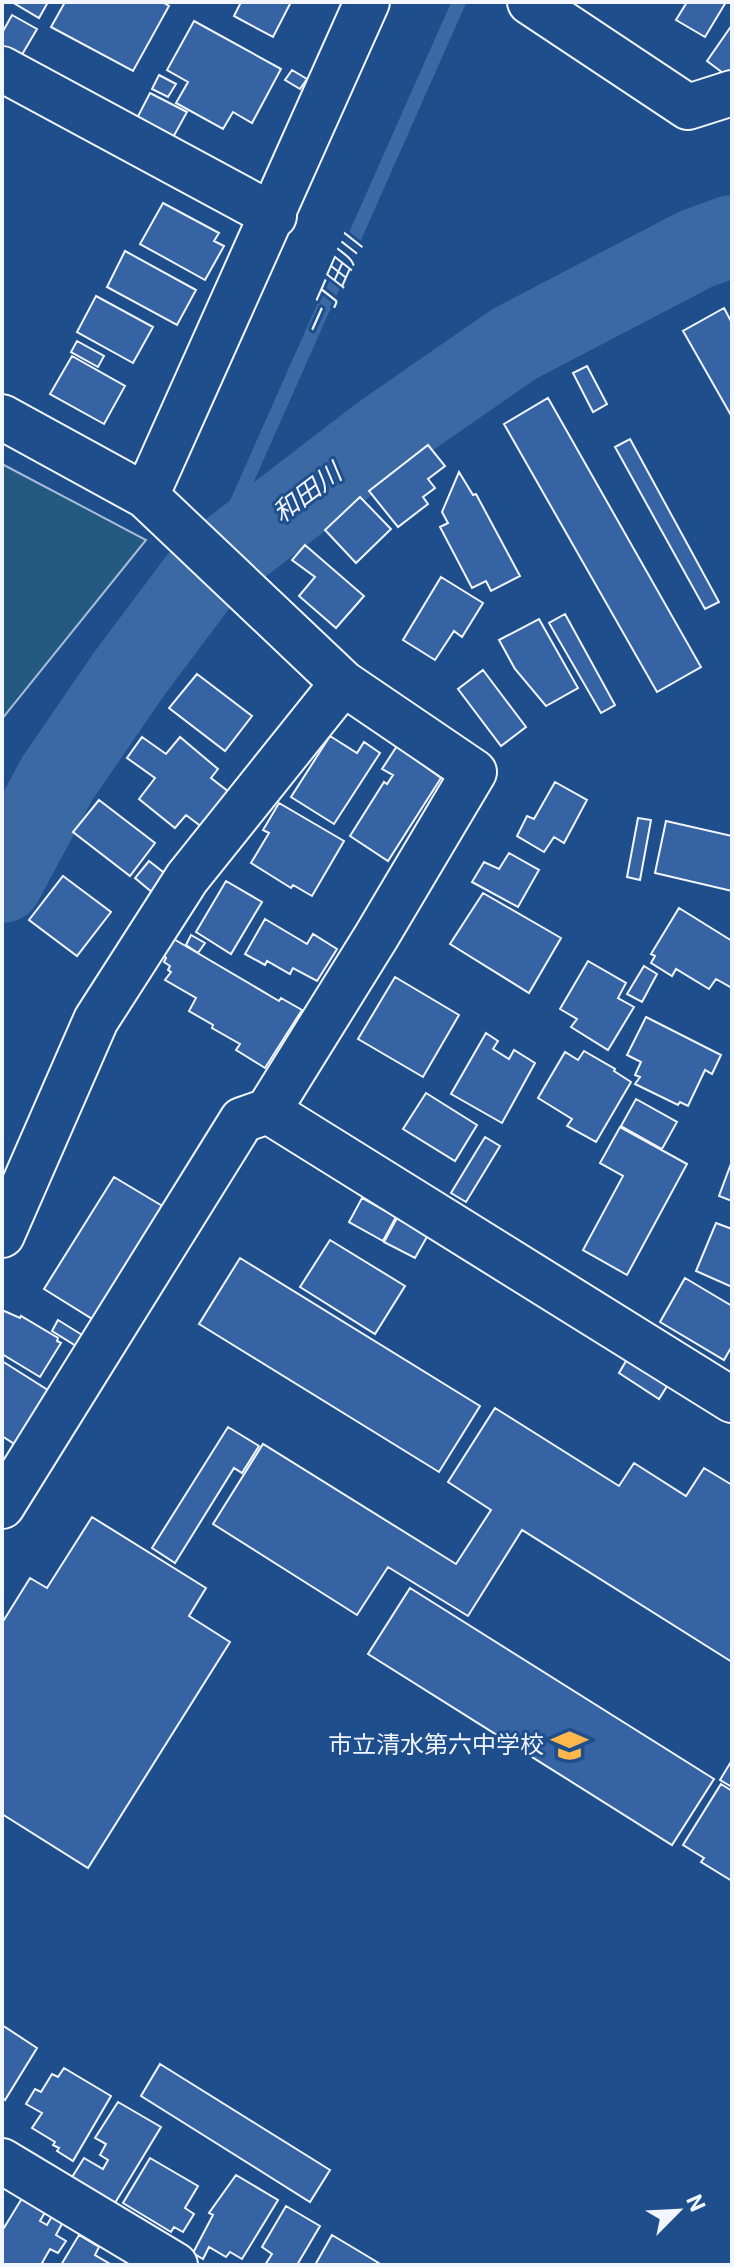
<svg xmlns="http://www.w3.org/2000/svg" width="734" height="2267" viewBox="0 0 734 2267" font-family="Roboto,'Noto Sans JP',sans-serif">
  <rect width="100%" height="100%" fill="#1f4e8c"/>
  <path fill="#245a82" stroke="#a8bbd7" stroke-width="2" d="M2,464l144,76 -144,179z"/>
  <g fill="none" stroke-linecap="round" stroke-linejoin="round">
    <path stroke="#3b69a3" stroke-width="14" d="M214,554l245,-552"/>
    <path stroke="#3b69a3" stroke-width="82" d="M2,882l55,-103 72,-105 78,-104 173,-133 134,-93 182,-95 36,-13"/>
  </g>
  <path fill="#3563a3" stroke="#f2f6ff" stroke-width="2" d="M12,2h36l-9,16z
    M65,2h97l7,4 -36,65 -82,-44z
    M241,2h50l-18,35 -39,-21z
    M687,2h39l-21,35 -29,-17z
    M12,15l25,14 -17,29 -18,-10v-15z
    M194,21l87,48 -29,54 -19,-11 -10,17 -47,-26 12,-21 -21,-12z
    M732,25v53l-1,1 -24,-18z
    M292,70l15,9 -7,10 -15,-9z
    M159,75l17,9 -8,13 -16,-8z
    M150,93l37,19 -16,29 -36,-19z
    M163,203l56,30 -5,8 10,5 -19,34 -65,-36z
    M125,251l71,39 -19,35 -70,-38z
    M96,296l57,31 -20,36 -56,-31z
    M724,308l8,15v94l-49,-86z
    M77,341l27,15 -6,11 -27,-15z
    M72,356l53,30 -21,38 -54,-30z
    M587,366l20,38 -14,8 -20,-39z
    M548,398l153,269 -44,25 -153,-268z
    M630,439l89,163 -14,7 -90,-162z
    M428,445l17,21 -17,13 7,9 -12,9 5,7 -30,23 -29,-36z
    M459,472l14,23 3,-1 44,82 -29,15 -5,-10 -14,7 -32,-61 8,-4 -6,-11z
    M360,497l31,32 -35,34 -31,-33z
    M305,545l59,51 -28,32 -37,-32 16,-19 -23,-17z
    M441,577l42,26 -21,34 -8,-6 -19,29 -32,-20z
    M565,614l50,91 -14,8 -52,-90z
    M539,619l39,69 -32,18 -31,-37 -16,-29z
    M483,670l43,57 -25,19 -43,-57z
    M197,674l55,42 -27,35 -56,-43z
    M330,736l27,17 7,-11 16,11 -46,71 -43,-27z
    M142,737l24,17 14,-17 38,32 -7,9 18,14 -27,35 -16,-12 -11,13 -36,-29 16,-21 -28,-20z
    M397,746l44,32 -53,83 -38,-25 34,-54 3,2 6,-9 -11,-6z
    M555,782l32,18 -23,43 -10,-6 -10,15 -27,-16 10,-20 7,3z
    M99,800l56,43 -25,33 -57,-44z
    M279,803l65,38 -32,55 -19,-11 -2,3 -40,-25 18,-30 -6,-3z
    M638,818l13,2 -11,60 -13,-3z
    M666,821l66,15v55l-77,-18z
    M509,853l30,17 -21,37 -46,-25 12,-20 15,7z
    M149,861l18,14 -14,18 -18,-15z
    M63,876l48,36 -34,44 -48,-36z
    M226,881l36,21 -31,52 -35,-22z
    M483,893l78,45 -32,55 -79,-49z
    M679,908l53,33v47l-16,-9 -7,10 -33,-20 -4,7 -21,-13 4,-7 -4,-2z
    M265,919l42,25 6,-10 24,15 -20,32 -24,-13 -3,6 -23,-13 -2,4 -20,-11z
    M191,935l14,8 -7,10 -12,-8z
    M172,938l107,63 2,-3 21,12 -37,58 -29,-18 4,-6 -28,-16 1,-3 -24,-14 7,-13 -31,-18 6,-8 -3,-2 2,-4 -6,-4 2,-4 -3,-3z
    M588,961l38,22 -8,15 16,9 -26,43 -37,-23 6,-8 -17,-10z
    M644,966l13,8 -15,28 -15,-8z
    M395,977l64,38 -36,62 -65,-38z
    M646,1017l75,38 -9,19 -7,-4 -17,36 -8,-4 -2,3 -43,-21 5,-7 -5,-2 6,-13 -14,-7z
    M486,1033l12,8 -5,8 16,10 5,-9 21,13 -33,60 -51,-29z
    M584,1051l31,18 -1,2 17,11 -35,60 -29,-16 5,-7 -34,-21 27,-46 13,8z
    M426,1093l51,32 -22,36 -52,-32z
    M636,1099l41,23 -15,27 -41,-23z
    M620,1127l67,37 -60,111 -44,-25 40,-74 -23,-13z
    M485,1137l15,9 -34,56 -15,-9z
    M732,1161v40l-13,-5z
    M114,1177l50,30 -70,113 -50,-31z
    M362,1198l34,19 -13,24 -34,-19z
    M397,1218l31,17 -13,23 -31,-16z
    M716,1223l16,6v58l-36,-16z
    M330,1240l75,46 -30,48 -75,-47z
    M240,1258l240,148 -41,66 -240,-148z
    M685,1278l47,28v40l-8,14 -64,-38z
    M2,1310l18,8 1,-2 37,22 -1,3 4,2 -21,34 -38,-23z
    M58,1320l29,18 -6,11 -29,-18z
    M629,1356l40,27 -10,16 -40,-26z
    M2,1361l49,31 -35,53 -14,-9z
    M495,1408l124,78 15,-23 52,33 18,-28 28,17v177l-210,-132 -54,86 -80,-49 -31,48 -144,-91 50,-80 193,120 35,-54 -43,-28z
    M228,1427l31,19 -17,27 -8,-5 -59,95 -23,-15z
    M92,1517l114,71 -17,28 41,26 -142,226 -86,-54v-191l28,-45 17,10z
    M410,1588l304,191 -42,66 -304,-191z
    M732,1760v27l-12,-7z
    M721,1784l11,7v90l-31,-19 3,-4 -21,-13z
    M2,2025l35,23 -32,52 -3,-2z
    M160,2064l170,106 -20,32 -169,-106z
    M64,2068l47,28 -38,65 -16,-10 2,-3 -6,-3 2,-3 -23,-14 10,-15 -16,-9 9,-15 6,3 11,-18 6,3z
    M118,2102l43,25 -49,81 -43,-26 15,-24 19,11 5,-9 -8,-5 6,-11 -11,-6z
    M150,2158l48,28 -13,22 9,6 -11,18 -9,-5 -3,5 -48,-29z
    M236,2175l42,25 -36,59 -12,-7 -4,5 -17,-10 -6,12 -10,-6 20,-38 -4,-2z
    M24,2195l23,14 -7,12 7,4 5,-9 11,6 -7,13 10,6 -8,12 -8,-4 -8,14 4,2h-44v-34z
    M286,2206l34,20 -23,39h-32l7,-11 -10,-7z
    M79,2235l20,12 -4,8 17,10h-51z
    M332,2235l50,30h-67z"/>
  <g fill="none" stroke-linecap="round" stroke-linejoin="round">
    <defs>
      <path id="minor" d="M530,2l158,105 44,-14
        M2,69l272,147
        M2,417l144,79 197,187 131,89 -98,165 -108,174 464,289
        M146,496l221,-494
        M2,1235l94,-215 91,-142 156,-195
        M2,1506l240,-386 26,-9
        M2,2161l173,104"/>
    </defs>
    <use href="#minor" stroke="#f2f6ff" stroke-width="48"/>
    <use href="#minor" stroke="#1f4e8c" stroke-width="44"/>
  </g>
  <defs>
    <symbol id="school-bare" viewBox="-9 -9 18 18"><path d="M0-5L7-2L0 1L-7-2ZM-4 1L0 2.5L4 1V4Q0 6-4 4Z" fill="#ffb74d" stroke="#1f4e8c" stroke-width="2.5" paint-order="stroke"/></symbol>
  </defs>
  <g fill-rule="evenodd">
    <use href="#school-bare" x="544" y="1720" width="51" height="51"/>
  </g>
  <g text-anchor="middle" stroke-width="6" stroke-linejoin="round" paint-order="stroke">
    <g font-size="24" fill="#f2f6ff" stroke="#1f4e8c" text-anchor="end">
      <text x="544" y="1753">市立清水第六中学校</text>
    </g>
    <g font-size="26" font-style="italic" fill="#f2f6ff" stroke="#1f4e8c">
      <text transform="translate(333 286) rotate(-66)" y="9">一丁田川</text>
      <text transform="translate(307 493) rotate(-37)" y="9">和田川</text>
    </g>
  </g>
  <rect width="734" height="2267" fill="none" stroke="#f2f6ff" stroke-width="8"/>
  <g transform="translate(678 2211) rotate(66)" stroke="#1f4e8c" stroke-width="6" paint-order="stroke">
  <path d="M0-6L14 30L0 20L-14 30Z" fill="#f2f6ff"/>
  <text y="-12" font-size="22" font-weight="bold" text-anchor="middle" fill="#f2f6ff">N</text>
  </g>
</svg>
